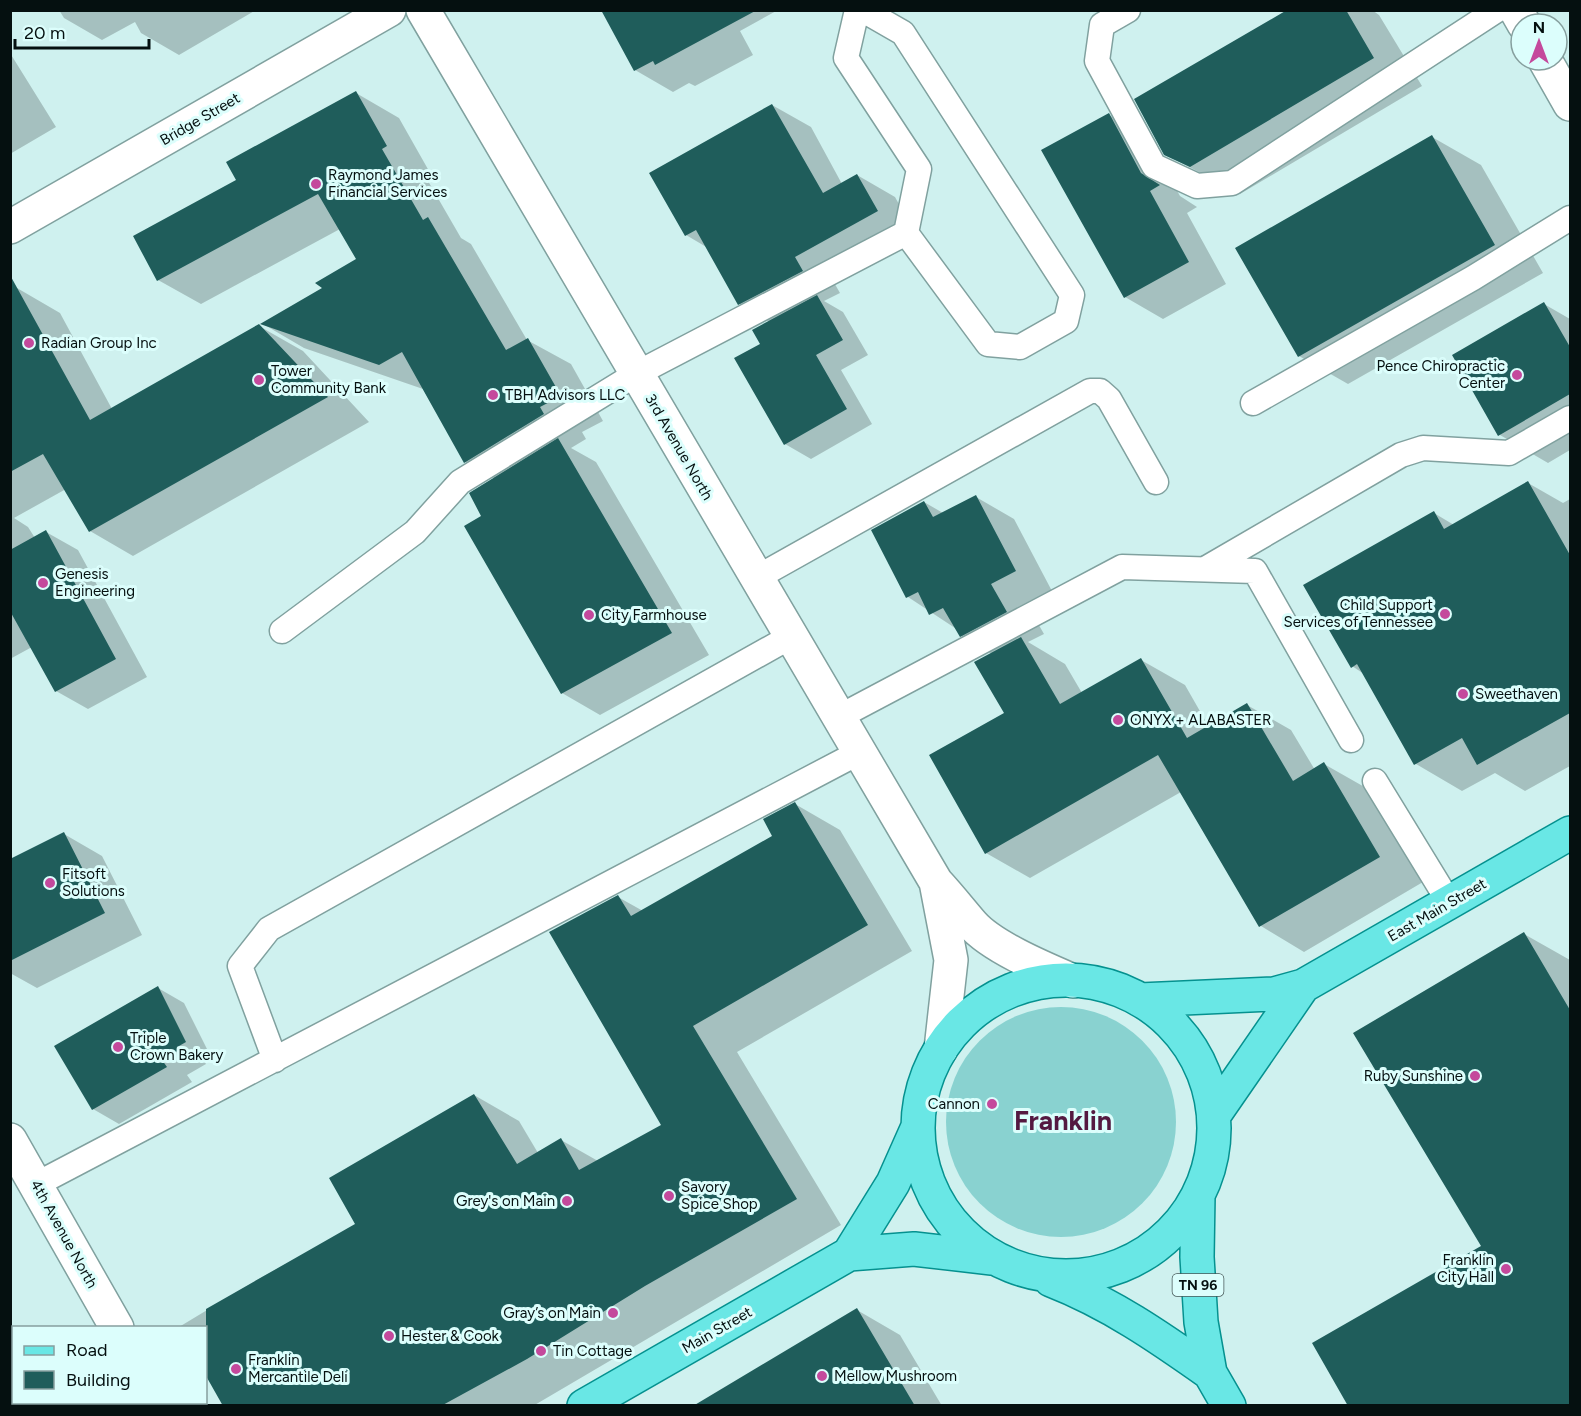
<svg xmlns="http://www.w3.org/2000/svg" width="1581" height="1416" viewBox="0 0 1581 1416" font-family="Figtree,sans-serif">
  <rect width="100%" height="100%" fill="#cff1ef"/>
  <path fill="#89d2d0" d="M946 1122a115 115 0 1 1 230 0a115 115 0 1 1-230 0Z"/>
  <path fill="#0003" d="M59,10h197l-77,45 -38,-22 -6,-11 -33,18 -38,-22z
    M603,10h175l-38,21 13,24 -58,31 -6,-3 -16,9 -38,-22z
    M1289,10h83l7,5 43,71 -182,108 -75,-40z
    M10,53l46,74 -46,27z
    M356,93l43,25 30,53 -5,3 37,64 10,6 56,96 44,24 32,57 -21,11 4,7 -15,9 25,14 113,193 -109,60 -38,-22 -79,-177 12,-37 -30,-17 -42,-73 -119,-41 -41,-24 62,-36 33,-28 -18,-31 -139,75 -43,-24 80,-99z
    M772,105l39,22 31,57 15,-9 38,22 20,36 -83,46 8,14 -16,8 19,11 25,43 -27,15 31,54 -61,35 -26,-15 -23,-100 8,-22 -31,-18 -31,-56 -22,-13z
    M1109,115l38,21 33,60 17,11 -10,6 39,71 -63,35 -38,-22z
    M1432,137l49,28 62,108 -195,111 -49,-28z
    M17,288l43,25 52,96 147,-83 44,25 66,71 -236,134 -43,-25 -24,-42 -52,29 14,9 7,11 11,-6 32,18 69,127 -59,32 -32,-18 -24,-44 -22,12v-367z
    M1544,304l26,15v131l-22,13 -48,-28z
    M1528,483l35,20 7,-4v267l-45,25 -30,-18 -33,18 -46,-27 -52,-90 -12,-8 82,-153 20,12z
    M976,497l38,22 39,74 -25,13 16,28 -16,8 37,22 17,29 59,-33 44,25 24,42 38,-22 44,25 24,40 9,-6 44,25 55,93 -119,70 -43,-26 -80,-134 -151,86 -44,-25 20,-139 -14,-60 -31,-18 -3,-6 -50,-33 16,-95 19,11z
    M795,804l45,26 72,121 -175,101 104,173 -308,181h-308l-19,-33v-45l-27,-1 83,-50 95,-52 117,-130 45,26 19,32 23,-13 37,21 65,-36 -45,-228 25,14 132,-75z
    M64,834l38,22 40,79 -105,53 -27,-15v-112z
    M1524,934l46,26v446h-220l133,-159z
    M158,988l26,15 27,54 -7,4 2,3 -19,11 5,7 -73,42 -26,-15z
    M857,1310l43,25 42,71h-246z
    M34,1402h28l6,4h-39z"/>
  <path fill="#1f5d5b" d="M601,10h156l-102,55 -2,-4 -19,10z
    M1287,10h59l28,48 -184,109 -26,-12 -30,-56z
    M356,91l31,55 -5,3 41,71 5,-3 78,133 22,-12 33,58 -21,11 4,7 -80,49 -62,-111 -23,13 -119,-41 62,-36 -7,-5 41,-24 -38,-65 -161,87 -24,-45 103,-56 -10,-18z
    M772,104l51,89 34,-19 21,37 -83,46 8,14 -65,34 -42,-75 -11,6 -36,-63z
    M1109,113l32,60 19,12 -10,6 39,71 -65,36 -83,-148z
    M1432,135l63,110 -197,112 -63,-109z
    M10,275l80,145 169,-96 69,73 -239,135 -46,-78 -33,18z
    M817,295l26,45 -27,15 31,54 -63,36 -50,-87 26,-14 -8,-14z
    M1544,302l26,45v47l-72,42 -46,-81z
    M558,438l114,195 -111,61 -97,-168 17,-10 -12,-23z
    M1528,481l42,74v158l-93,52 -15,-27 -48,27 -57,-101 -6,4 -48,-83 131,-74 10,18z
    M976,495l40,76 -25,13 16,28 -47,25 -17,-29 -14,7 -11,-23 -12,6 -35,-68 53,-29 9,16z
    M46,530l70,129 -61,33 -45,-81v-61z
    M1021,637l39,67 81,-46 46,80 60,-35 46,78 31,-19 56,95 -121,70 -101,-172 -173,99 -56,-99 75,-42 -30,-51z
    M795,802l73,123 -175,101 104,173 -152,87 -118,73 -86,47h-218l-17,-30v-67l149,-85 -26,-46 145,-84 43,70 44,-26 18,32 82,-45 -112,-193 69,-37 13,21 141,-80 -9,-17z
    M64,832l41,81 -95,48v-102z
    M1524,932l46,78v396h-222l-36,-63 169,-97 -128,-213z
    M158,986l28,56 -7,4 2,3 -19,11 5,7 -75,43 -38,-64z
    M857,1308l58,98h-222z"/>
  <g fill="none" stroke-linecap="round" stroke-linejoin="round">
    <defs>
      <path id="lane" d="M857,10l-11,48 73,111 -13,64 82,111 32,3 46,-26 6,-26 -169,-262 -40,-23
        M1128,10l-26,15 -5,36 57,105 43,20 35,-3 265,-173
        M1253,403l220,-125 97,-60
        M1205,569l196,-114 22,-7 86,5 61,-35
        M756,578l334,-187h10l9,8 47,83
        M282,631l133,-99 45,-50 176,-108 270,-141
        M837,718l285,-151 133,4 96,169
        M1375,781l74,121
        M275,1060l-35,-94 29,-37 521,-292
        M37,1184l821,-431
        M10,1400l4,-2"/>
      <path id="street" d="M1516,10l8,14
        M1545,60l25,44
        M10,227l379,-217
        M10,1140l107,188
        M161,1402l2,4"/>
      <path id="secondary" d="M423,10l513,872c13,14 24,28 36,42 20,23 73,45 101,57
        M936,882l15,78 -10,89"/>
      <path id="primary" d="M918 1128a148 148 0 1 1 296 0a148 148 0 1 1-296 0Z
        M1140,1000l134,-6 29,-8 267,-153
        M1214,1115l89,-129
        M1198,1195l-1,62 4,65 9,51 19,33
        M849,1254l44,-71 24,-54
        M1051,1280c59,23 108,57 159,93
        M584,1406l265,-152 65,-5 78,9"/>
    </defs>
    <use href="#lane" stroke="#80a19f" stroke-width="27"/>
    <use href="#street" stroke="#80a19f" stroke-width="36"/>
    <use href="#secondary" stroke="#80a19f" stroke-width="36"/>
    <use href="#primary" stroke="#05918f" stroke-width="36"/>
    <use href="#lane" stroke="#fff" stroke-width="24"/>
    <use href="#street" stroke="#fff" stroke-width="33"/>
    <use href="#secondary" stroke="#fff" stroke-width="33"/>
    <use href="#primary" stroke="#69e7e5" stroke-width="33"/>
  </g>
  <g fill="#c4499c" stroke="#dcfefc" stroke-width="2">
    <circle cx="316" cy="184" r="6"/>
    <circle cx="29" cy="343" r="6"/>
    <circle cx="1517" cy="375" r="6"/>
    <circle cx="259" cy="380" r="6"/>
    <circle cx="493" cy="395" r="6"/>
    <circle cx="43" cy="583" r="6"/>
    <circle cx="1445" cy="614" r="6"/>
    <circle cx="589" cy="615" r="6"/>
    <circle cx="1463" cy="694" r="6"/>
    <circle cx="1118" cy="720" r="6"/>
    <circle cx="50" cy="883" r="6"/>
    <circle cx="118" cy="1047" r="6"/>
    <circle cx="1475" cy="1076" r="6"/>
    <circle cx="992" cy="1104" r="6"/>
    <circle cx="669" cy="1196" r="6"/>
    <circle cx="567" cy="1201" r="6"/>
    <circle cx="1506" cy="1269" r="6"/>
    <circle cx="613" cy="1313" r="6"/>
    <circle cx="389" cy="1336" r="6"/>
    <circle cx="541" cy="1351" r="6"/>
    <circle cx="236" cy="1369" r="6"/>
    <circle cx="822" cy="1376" r="6"/>
  </g>
  <g text-anchor="middle" stroke-width="6" stroke-linejoin="round" paint-order="stroke">
    <rect fill="#dcfefc" stroke="#465757" stroke-width="1.5" x="1172.5" y="1274" width="51" height="22" rx="4.5"/>
    <g font-size="14" font-weight="bold" fill="#051010">
      <text x="1198" y="1290">TN 96</text>
    </g>
    <g font-size="15" fill="#051010" stroke="#dcfefc">
      <text transform="translate(200 119) rotate(-30)" y="5">Bridge Street</text>
      <text transform="translate(679 447) rotate(60)" y="5">3rd Avenue North</text>
      <text transform="translate(1437 910) rotate(-30)" y="5">East Main Street</text>
      <text transform="translate(64 1234) rotate(61)" y="5">4th Avenue North</text>
      <text transform="translate(717 1330) rotate(-30)" y="5">Main Street</text>
    </g>
    <g font-size="15" fill="#051010" stroke="#dcfefc" text-anchor="start">
      <text x="328" y="180">Raymond James<tspan x="328" dy="17">Financial Services</tspan></text>
      <text x="41" y="348">Radian Group Inc</text>
      <text x="1505" y="371" text-anchor="end">Pence Chiropractic<tspan x="1505" dy="17">Center</tspan></text>
      <text x="271" y="376">Tower<tspan x="271" dy="17">Community Bank</tspan></text>
      <text x="505" y="400">TBH Advisors LLC</text>
      <text x="55" y="579">Genesis<tspan x="55" dy="17">Engineering</tspan></text>
      <text x="1433" y="610" text-anchor="end">Child Support<tspan x="1433" dy="17">Services of Tennessee</tspan></text>
      <text x="601" y="620">City Farmhouse</text>
      <text x="1475" y="699">Sweethaven</text>
      <text x="1130" y="725">ONYX + ALABASTER</text>
      <text x="62" y="879">Fitsoft<tspan x="62" dy="17">Solutions</tspan></text>
      <text x="130" y="1043">Triple<tspan x="130" dy="17">Crown Bakery</tspan></text>
      <text x="1463" y="1081" text-anchor="end">Ruby Sunshine</text>
      <text x="980" y="1109" text-anchor="end">Cannon</text>
      <text x="681" y="1192">Savory<tspan x="681" dy="17">Spice Shop</tspan></text>
      <text x="555" y="1206" text-anchor="end">Grey's on Main</text>
      <text x="1494" y="1265" text-anchor="end">Franklin<tspan x="1494" dy="17">City Hall</tspan></text>
      <text x="601" y="1318" text-anchor="end">Gray’s on Main</text>
      <text x="401" y="1341">Hester &amp; Cook</text>
      <text x="553" y="1356">Tin Cottage</text>
      <text x="248" y="1365">Franklin<tspan x="248" dy="17">Mercantile Deli</tspan></text>
      <text x="834" y="1381">Mellow Mushroom</text>
    </g>
    <g font-size="27" font-weight="bold" fill="#541941" stroke="#dcfefc">
      <text x="1063" y="1130">Franklin</text>
    </g>
  </g>
  <rect width="1581" height="1416" fill="none" stroke="#051010" stroke-width="24"/>
  <rect x="12" y="1326" width="195" height="78" fill="#dcfefc" stroke="#869f9e" stroke-width="1.5"/>
  <rect x="24" y="1346" width="30" height="9" fill="#69e7e5" stroke="#869f9e" stroke-width="1.5"/>
  <text x="66" y="1356" font-size="18" fill="#051010">Road</text>
  <rect x="24" y="1371" width="30" height="18" fill="#1f5d5b" stroke="#869f9e" stroke-width="1.5"/>
  <text x="66" y="1386" font-size="18" fill="#051010">Building</text>
  <g transform="translate(1539 42)"><circle r="28" fill="#dcfefc" stroke="#869f9e" stroke-width="1.5"/>
  <path d="M0-4.5L10 22L0 15L-10 22Z" fill="#c4499c"/>
  <text y="-9" font-size="16" font-weight="bold" text-anchor="middle" fill="#051010">N</text>
  </g>
  <path d="M15 39v9h134v-9" fill="none" stroke="#051010" stroke-width="3"/>
  <text x="24" y="39" font-size="18" fill="#051010" stroke="#dcfefc" stroke-width="4.5" paint-order="stroke">20 m</text>
</svg>
